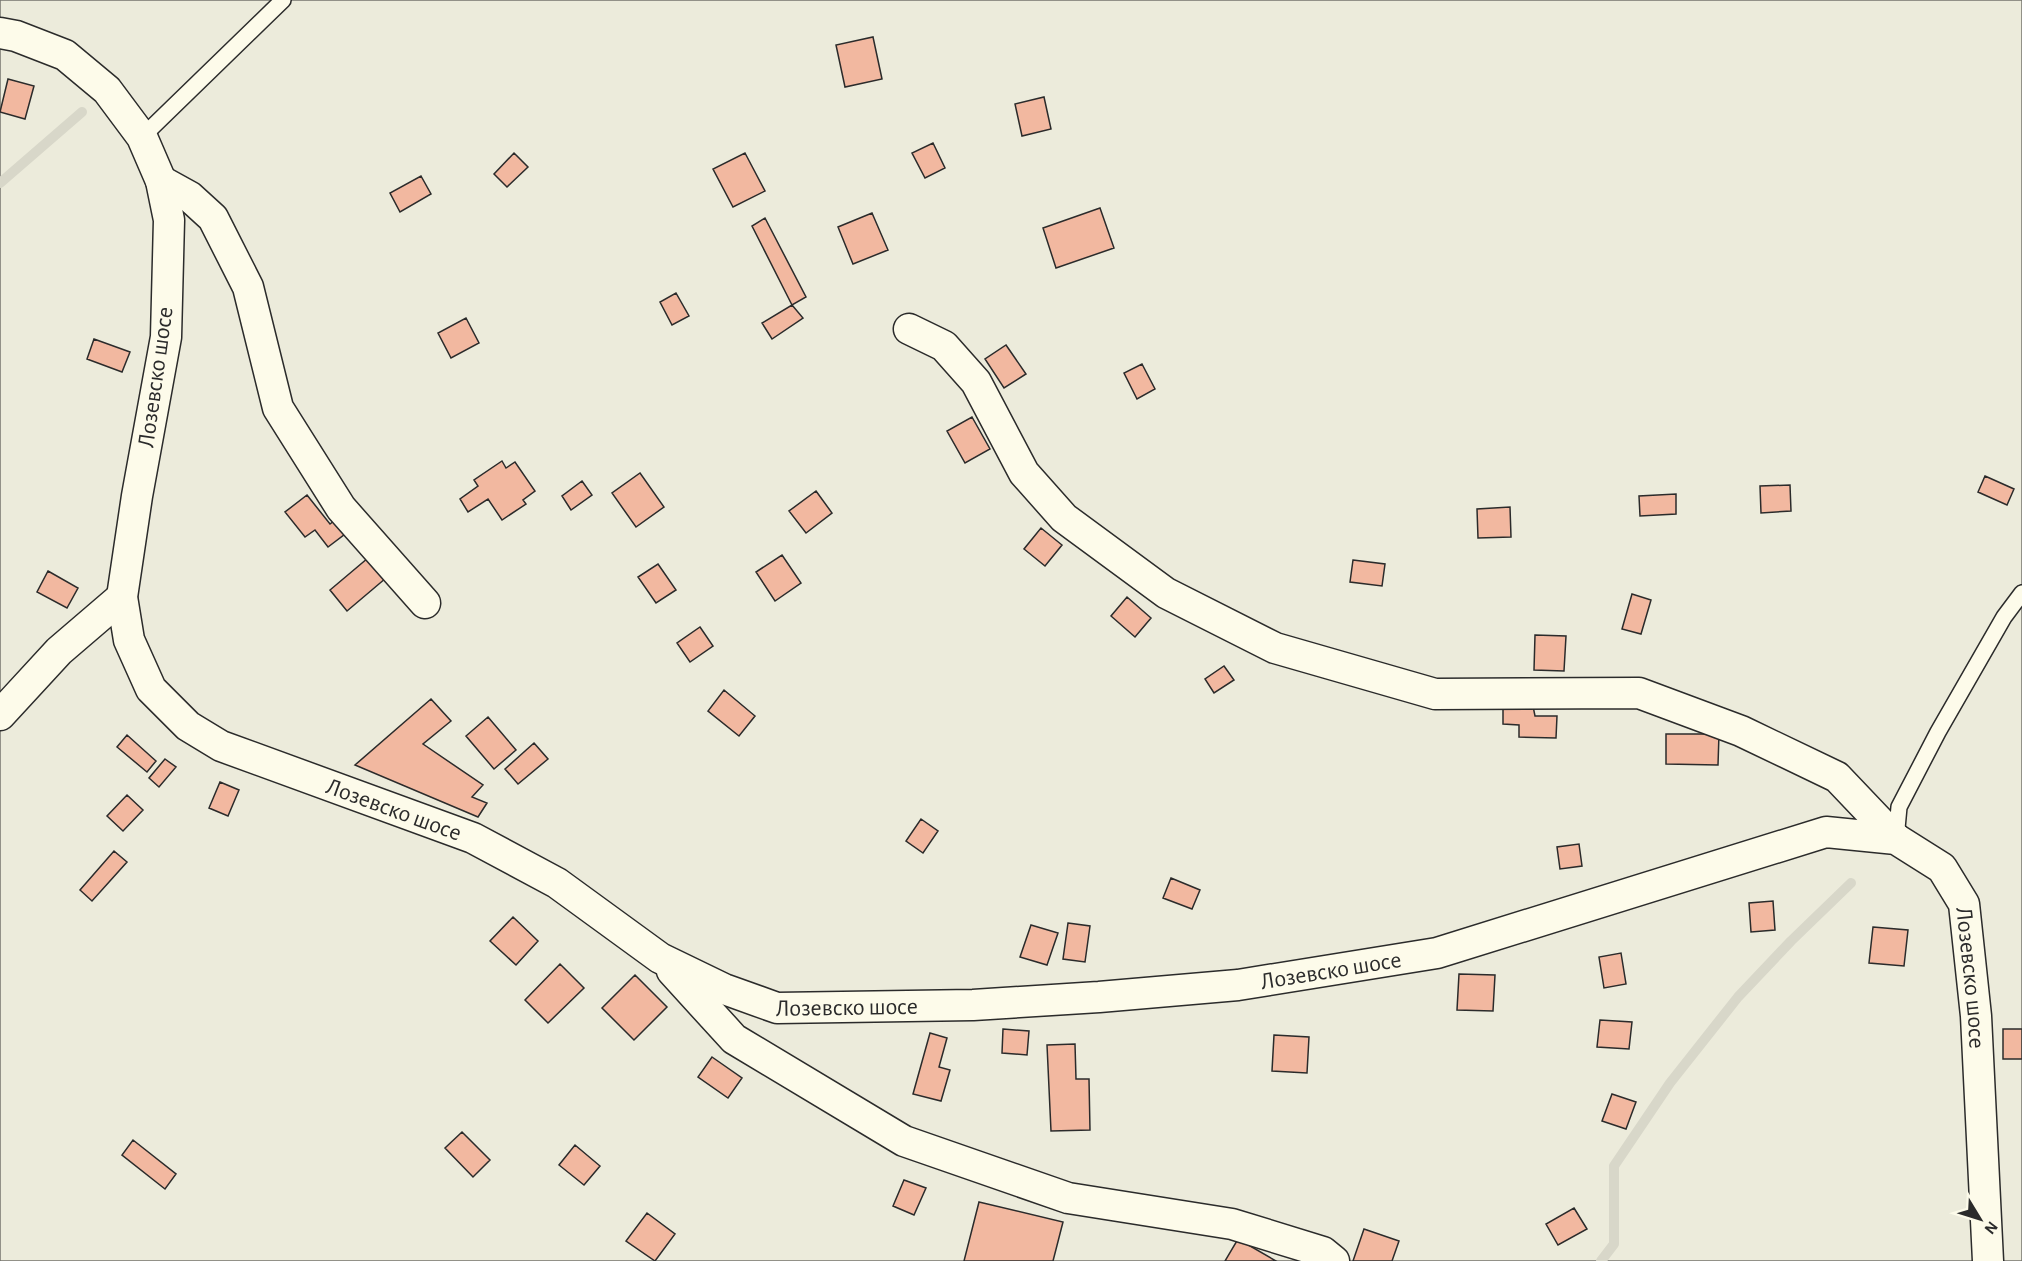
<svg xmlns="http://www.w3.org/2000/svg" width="2022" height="1261" viewBox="0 0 2022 1261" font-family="'Alegreya Sans',sans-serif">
  <rect width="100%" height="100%" fill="#fdfbea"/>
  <path fill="#ecebdb" stroke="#74746e" stroke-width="1.5" d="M0,0h2022v1261h-2022z"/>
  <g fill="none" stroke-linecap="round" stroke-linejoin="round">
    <path stroke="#d8d7c9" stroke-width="10" d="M0,183l82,-71
      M1601,1261l13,-17v-78l56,-83 68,-86 53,-56 60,-58"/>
  </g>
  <path fill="#f2b8a0" stroke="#2b2b2b" stroke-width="1.5" d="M873,37l9,42 -37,8 -9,-42z
    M8,79l26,7 -9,33 -25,-7z
    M1044,97l7,32 -29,7 -7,-32z
    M933,143l12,25 -20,10 -13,-25z
    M514,153l14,14 -21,20 -13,-13z
    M745,153l20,38 -32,16 -20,-38z
    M421,176l10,18 -31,18 -10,-19z
    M1100,208l14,40 -58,20 -13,-40z
    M872,213l16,37 -35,14 -15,-37z
    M765,218l41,79 -14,8 -40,-79z
    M676,293l13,23 -17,9 -12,-23z
    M792,305l11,13 -31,21 -10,-16z
    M466,318l13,25 -28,15 -13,-25z
    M94,339l36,13 -8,20 -35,-13z
    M1006,345l20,29 -22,14 -19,-29z
    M1142,364l13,25 -18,10 -13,-26z
    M972,417l18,32 -25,14 -18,-32z
    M502,461l4,7 9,-6 20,29 -12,9 3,4 -24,16 -14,-21 -20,13 -8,-13 18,-13 -4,-6z
    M640,473l24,34 -28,20 -24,-34z
    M1985,476l29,13 -7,16 -29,-13z
    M582,481l10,14 -21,15 -9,-14z
    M1790,485l1,26 -30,2 -1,-27z
    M816,491l16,22 -26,20 -17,-22z
    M1676,494v20l-36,2 -1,-20z
    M307,495l23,29 9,-7 10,14 -21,16 -13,-17 -10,7 -20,-25z
    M1510,507l1,30 -33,1 -1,-29z
    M1041,528l21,17 -17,21 -21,-17z
    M782,555l19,28 -26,18 -19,-29z
    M368,558l18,20 -39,33 -17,-21z
    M1353,560l32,4 -3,22 -32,-4z
    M658,564l18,26 -20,13 -18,-26z
    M48,571l30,17 -11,20 -30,-16z
    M1632,594l19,6 -10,34 -19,-5z
    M1127,597l24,21 -16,19 -24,-21z
    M700,627l13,19 -23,16 -13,-19z
    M1535,635l31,1 -2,35 -30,-1z
    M1224,666l10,14 -20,13 -9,-14z
    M724,690l31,26 -16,20 -31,-25z
    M431,699l20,22 -28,23 60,41 -11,12 15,6 -9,14 -123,-52z
    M1503,706h30l2,10h22l-1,22 -37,-1v-12l-16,-1z
    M488,717l28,33 -22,19 -28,-33z
    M1666,734h53l-1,31 -52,-1z
    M127,735l29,26 -9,11 -30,-25z
    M534,743l14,16 -30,25 -13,-15z
    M165,759l11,8 -17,20 -10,-9z
    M220,782l19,8 -11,26 -19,-8z
    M127,795l16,15 -20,21 -16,-15z
    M921,819l17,12 -15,22 -17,-12z
    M1579,844l3,22 -22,3 -3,-22z
    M114,851l13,11 -35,39 -12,-11z
    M1171,878l29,12 -8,19 -29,-11z
    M1773,901l2,29 -24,2 -2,-29z
    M513,917l25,24 -22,24 -26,-24z
    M1068,923l22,3 -5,36 -22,-3z
    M1031,925l27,8 -11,32 -27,-8z
    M1873,927l35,3 -4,36 -35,-3z
    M1621,953l5,31 -22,4 -5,-31z
    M560,964l24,24 -36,35 -23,-23z
    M1459,974l36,1 -2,36 -36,-1z
    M635,975l32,32 -33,33 -32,-32z
    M1600,1020l32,2 -3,27 -32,-2z
    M1003,1029l26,2 -2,24 -25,-2z
    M2003,1029h19v30h-19z
    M930,1033l17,5 -8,29 11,3 -9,31 -28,-7z
    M1274,1035l35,2 -2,36 -35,-2z
    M1075,1044l1,35h13l1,51 -39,1 -4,-86z
    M712,1057l30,21 -14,20 -30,-21z
    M1612,1094l24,8 -10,27 -24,-8z
    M462,1132l28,28 -17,17 -28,-29z
    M133,1140l43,34 -11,15 -43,-34z
    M575,1145l25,21 -16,19 -25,-20z
    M904,1180l22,8 -12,27 -21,-9z
    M979,1202l84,20 -10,39h-89z
    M1574,1208l13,21 -29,16 -12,-21z
    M647,1213l28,21 -20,27 -29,-20z
    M1364,1229l35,12 -7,20h-39z
    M1238,1239l38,22h-51z"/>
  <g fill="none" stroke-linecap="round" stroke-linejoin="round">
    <defs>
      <path id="lane" d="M142,137l141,-137
        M1896,839l3,-32 39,-75 66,-115 18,-24"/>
      <g id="street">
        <path id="s1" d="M0,33l16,3 49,19 42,35 35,47 19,44 8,39 -3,117 -29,159 -15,101 7,43 22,49 37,37 33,20 252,92 84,45 103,75 64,31 53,19 196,-3 126,-8 139,-12 199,-32 389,-121 70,7 46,29 22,36 12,112 12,245"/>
        <path d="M161,181l29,16 23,21 35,69 30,121 63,100 84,95"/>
        <path d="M909,329l35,17 32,36 48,91 40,45 102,75 109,55 160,46 204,-1 102,38 96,46 59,62"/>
        <path d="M0,715l59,-64 63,-54"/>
        <path d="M672,971l62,68 170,102 164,57 164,26 91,28 11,9"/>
      </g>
    </defs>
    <use href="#lane" stroke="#2b2b2b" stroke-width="18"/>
    <use href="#street" stroke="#2b2b2b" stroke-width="33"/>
    <use href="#lane" stroke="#fdfbea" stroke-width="15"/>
    <use href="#street" stroke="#fdfbea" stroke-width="30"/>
  </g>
  <g text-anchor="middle" stroke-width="4.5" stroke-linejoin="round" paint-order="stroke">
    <g font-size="24" fill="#2b2b2b" stroke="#fdfbea">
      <text transform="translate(155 377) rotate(-82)" y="8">Лозевско шосе</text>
      <text dy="8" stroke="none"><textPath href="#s1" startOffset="1023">Лозевско шосе</textPath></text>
      <text dy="8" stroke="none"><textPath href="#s1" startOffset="2013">Лозевско шосе</textPath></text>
      <text dy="8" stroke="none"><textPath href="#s1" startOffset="2769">Лозевско шосе</textPath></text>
      <text dy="8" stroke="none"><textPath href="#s1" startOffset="1527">Лозевско шосе</textPath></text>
    </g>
  </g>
  <g transform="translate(1980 1219) rotate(128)" stroke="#fdfbea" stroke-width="4.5" paint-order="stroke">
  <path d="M0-4.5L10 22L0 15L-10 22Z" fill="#2b2b2b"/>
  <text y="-9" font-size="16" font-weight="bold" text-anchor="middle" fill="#2b2b2b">N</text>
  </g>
</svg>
